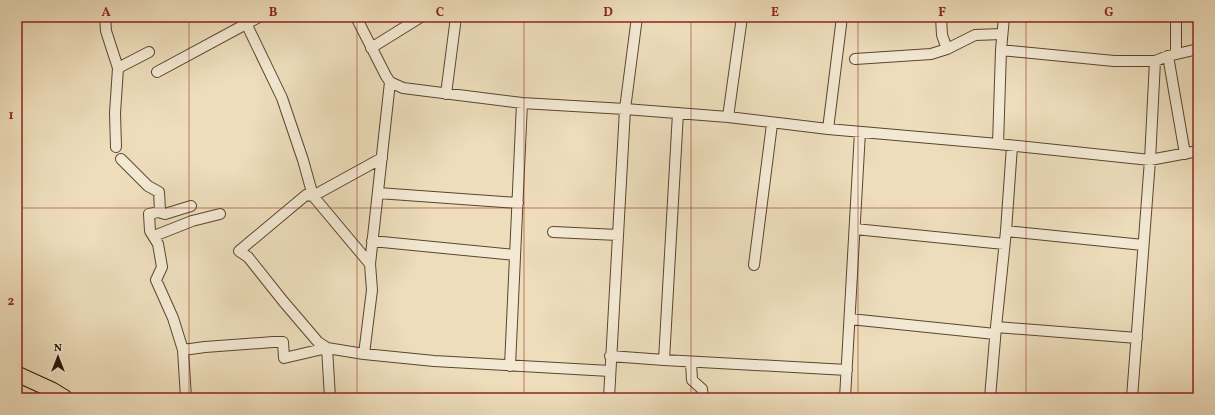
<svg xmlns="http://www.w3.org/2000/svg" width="1215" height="415" viewBox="0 0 1215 415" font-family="Vollkorn,serif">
  <rect width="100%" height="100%" fill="#edddbb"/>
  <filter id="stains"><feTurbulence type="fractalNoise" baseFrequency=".005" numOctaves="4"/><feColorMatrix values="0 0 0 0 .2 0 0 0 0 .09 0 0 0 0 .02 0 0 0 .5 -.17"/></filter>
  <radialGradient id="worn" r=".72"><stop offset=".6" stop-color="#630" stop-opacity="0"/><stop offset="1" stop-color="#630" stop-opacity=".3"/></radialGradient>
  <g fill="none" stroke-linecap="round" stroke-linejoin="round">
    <defs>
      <path id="minor" d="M105,17l1,14 12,37
        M243,17l39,81 21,62 10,36 57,68
        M356,17l30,59 4,6 13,6 119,15 103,6 103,8 100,12 170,15 152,16 48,-9
        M941,17l1,18 5,14
        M371,48l50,-31
        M1001,50l113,11h41l13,-5 30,-7
        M1176,54v-37
        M1168,56l17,98
        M855,59l76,-5 16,-5 28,-14 27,-1
        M157,72l102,-55
        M446,94l10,-77
        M728,117l14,-100
        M828,129l14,-112
        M998,144l3,-94 3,-33
        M116,147l-1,-34 3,-45 31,-16
        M382,158l-69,38 -7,-1 -67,56 9,6 35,44 35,41 9,6 37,6 70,7 176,10
        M121,159l27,27 11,6 1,18 -2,2
        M378,193l140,10
        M855,229l149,15
        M1006,231l137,14
        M553,232l65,3
        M154,236l38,-15 28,-7
        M372,241l143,14
        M754,265l18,-141
        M850,319l145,15
        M996,327l141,11
        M183,350l-10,-32 -17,-38 6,-13 -4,-23 -8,-13 -1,-17 9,-2 7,2 26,-8
        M364,354l8,-64 -2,-26 20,-182
        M610,356l54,4 183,10
        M664,360l14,-247
        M691,362l1,18 10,9 1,9
        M510,366l12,-263
        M186,398l-3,-48 22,-3 68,-5h10l1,16 43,-10 3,50
        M609,398l16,-289 12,-92
        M845,398l15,-266
        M990,398l6,-71 10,-96 6,-85
        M1132,398l18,-238 5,-99"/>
      <path id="highway" d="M17,374l35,16 13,8"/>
    </defs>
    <use href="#minor" stroke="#58462f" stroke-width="12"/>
    <use href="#highway" stroke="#261400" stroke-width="17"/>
    <use href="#minor" stroke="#f3e9d3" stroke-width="10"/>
    <use href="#highway" stroke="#edddbb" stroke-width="15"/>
  </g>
  <path fill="none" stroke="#8f2418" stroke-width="1" stroke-opacity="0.55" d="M189,17v381M357,17v381M524,17v381M691,17v381M858,17v381M1026,17v381M17,208h1181"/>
  <rect width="1215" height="415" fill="none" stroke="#edddbb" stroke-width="44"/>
  <g transform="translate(58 357)" stroke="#f3e9d3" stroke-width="3" paint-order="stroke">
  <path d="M0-3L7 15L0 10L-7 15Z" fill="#261400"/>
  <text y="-6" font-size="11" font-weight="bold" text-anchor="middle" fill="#261400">N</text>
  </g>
  <rect x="22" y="22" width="1171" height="371" fill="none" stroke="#8f2418" stroke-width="1.5"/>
  <g font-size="13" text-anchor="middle" font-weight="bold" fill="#8f2418">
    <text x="106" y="16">A</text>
    <text x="273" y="16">B</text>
    <text x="440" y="16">C</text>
    <text x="608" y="16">D</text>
    <text x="775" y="16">E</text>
    <text x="942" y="16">F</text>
    <text x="1109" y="16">G</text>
    <text x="11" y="119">1</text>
    <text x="11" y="305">2</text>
  </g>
  <rect width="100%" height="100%" filter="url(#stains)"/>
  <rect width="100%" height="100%" fill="url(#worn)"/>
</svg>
